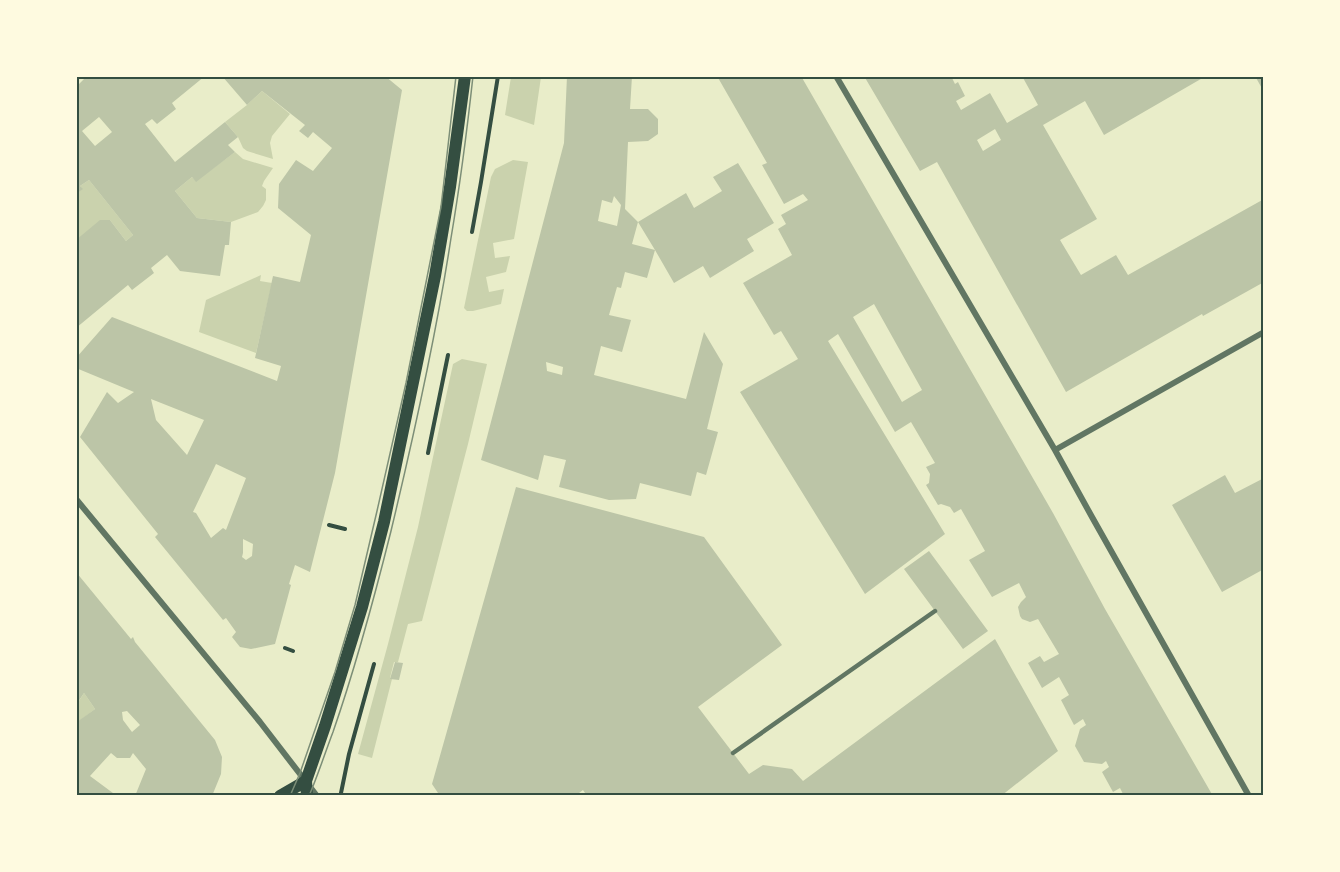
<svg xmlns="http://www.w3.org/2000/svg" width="1340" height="872" viewBox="0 0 1340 872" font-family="'DejaVu Sans',sans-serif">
  <rect width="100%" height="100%" fill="#e9edc9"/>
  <path fill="#cad2ad" d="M511,77h30l-7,48 -29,-10z
    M262,91l28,23 -18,22 -2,7 3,16 -26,-8 -4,-3 -5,-11 -13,-15 22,-17z
    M235,152l8,7 30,9 -9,13 -2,5 4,3v11l-3,6 -5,6 -27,10 -34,-4 -22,-27 17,-14 4,4z
    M513,160l15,2 -14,77 -21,4 2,15 15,-2 -4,16 -20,5 3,15 15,-3 -3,15 -28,7h-6l-3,-3 27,-131 4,-8z
    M89,180l44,55 -7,6 -16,-21h-9l-24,20 -1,-46 6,-5 -2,-3z
    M261,275l-1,6 12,2 -16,70 -57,-21 7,-32z
    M462,359l25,5 -19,80 -46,177 -14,3 -10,38h-4l-4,16 2,1 -20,79 -14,-4 30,-110 30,-117 35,-163z
    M84,693l11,16 -17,13 -1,10v-28z"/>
  <path fill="#bcc5a7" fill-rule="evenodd" d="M87,76h118l-33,27 4,6 -19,15 -5,-5 -7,5 30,38 50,-40 13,15 -10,8 7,7 -39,30 -4,-5 -17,14 22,27 34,4 -2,23h-4l-5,31 -40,-5 -13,-16 -16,13 3,5 -22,17 -4,-5 -52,43v-88l24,-20h10l16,21 7,-6 -44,-55 -9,6 3,3 -7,5v-107zM99,117l13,15 -17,14 -13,-15z
    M222,76h163l17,14 -67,383 -25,99 -15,-7 -6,19 2,1 -16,59 -24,5 -11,-2 -8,-10 4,-5 -10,-14 -3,2 -68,-83 3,-3 -78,-97 27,-45 11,11 16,-11 -58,-24v-10l36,-41 165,64 4,-15 -26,-8 18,-82 27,6 11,-47 -33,-27 1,-24 17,-24 17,11 19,-23 -19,-16 -5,6 -9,-7 6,-6 -43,-34 -15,14zM151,399l53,21 -17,35 -31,-35zM216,464l30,14 -20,52 -3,-2 -12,10 -15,-25 -3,-1zM243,539l10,5 -1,12 -6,4 -4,-3 1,-4z
    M567,76h65l-2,33h18l10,10v15l-10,7 -20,1 -3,67 13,13 -6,22 23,6 -17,-28 48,-29 8,15 28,-17 -9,-14 25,-14 36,60 -27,16 7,12 -44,27 -7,-12 -29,17 -19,-33 -8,28 -22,-6 -4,16 -4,-1 -8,28 22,5 -9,32 -21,-6 -7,29 92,24 18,-67 19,32 -16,65 11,3 -12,43 -9,-3 -6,24 -51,-13 -4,16 -27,1 -50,-13 7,-27 -22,-5 -6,25 -57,-20 83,-317zM614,196l7,9 -4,21 -19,-5 4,-21 10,3zM546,362l17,5 -1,8 -15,-4z
    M717,76h84l252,437 52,96 108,187h-89l-4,-8 -7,4 -11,-20 7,-5 -3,-6 -4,3 -18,-2 -9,-16 5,-17 6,-4 -3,-6 -9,6 -13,-25 8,-5 -10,-18 -17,11 -14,-25 12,-7 4,6 15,-8 -21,-35 -8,3 -8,-3 -2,-3 -2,-9 3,-5 5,-5 -7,-14 -27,14 -23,-37 16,-9 -24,-42 -7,4 -4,-6 -9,-3 -3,1 -12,-20 3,-2 1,-9 -4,-7 9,-4 -24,-41 -16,10 -57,-98 -10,7 117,193 -80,60 -125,-202 58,-33 -17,-28 -7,4 -31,-52 49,-28 -14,-26 8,-5 -5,-9 27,-15 -5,-6 -19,10 -22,-39 5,-2zM874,304l48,86 -20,12 -49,-85z
    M864,76h87l4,8 3,-2 7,14 -9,5 5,9 29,-17 17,30 31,-18 -16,-29h184l-102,59 -19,-34 -42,24 54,94 -37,21 21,35 35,-20 12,20 136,-76v83l-61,34 -1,-2 -136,78 -129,-230 -17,9zM995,129l6,11 -18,11 -6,-11z
    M1255,76h9v16z
    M1225,475l10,18 29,-15v91l-42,23 -50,-87z
    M516,487l188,50 78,108 -84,62 51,67 14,-9 29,4 11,12 192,-142 63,112 -57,45h-414l-4,-6 -8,6h-135l-8,-12z
    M929,551l59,80 -25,18 -59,-80z
    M76,572l55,67 2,-2 2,5 80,98 7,17 -1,17 -9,22h-77l11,-27 -13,-16 -3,5h-13l-6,-5 -21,23 27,20h-41l1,-74 18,-13 -11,-16 -6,9 -2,-2zM127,711l13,14 -8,7 -9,-12 -1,-8z
    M395,662l8,1 -4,17 -9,-1z"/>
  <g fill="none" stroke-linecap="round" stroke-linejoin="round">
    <path stroke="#344e41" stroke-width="4" d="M472,232l9,-50 17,-106
      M428,453l20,-98
      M329,525l16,4
      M285,648l8,3
      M341,793l8,-39 25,-90"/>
    <path stroke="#617663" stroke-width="4.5" d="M733,753l202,-142"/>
    <path stroke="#617663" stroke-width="6" d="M836,76l219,374 37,67 157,279
      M1055,450l209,-118
      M76,499l184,223 57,74"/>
    <path stroke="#344e41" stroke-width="12" d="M280,796l26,-15
      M307,796l-1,-15 19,-55 37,-119 22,-85 51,-246 15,-89 15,-111"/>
    <path stroke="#7c8e77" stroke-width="1.5" d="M290,796l10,-23 35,-101 20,-67 22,-94 29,-128 35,-176 15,-131
      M309,796c9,-21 16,-43 24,-64 23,-66 41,-133 58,-201 23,-96 45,-194 60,-293 9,-53 16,-107 22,-162"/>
  </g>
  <rect width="1340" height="872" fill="none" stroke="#fefae0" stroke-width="156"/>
  <rect x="78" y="78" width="1184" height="716" fill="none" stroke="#344e41" stroke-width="2"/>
</svg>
